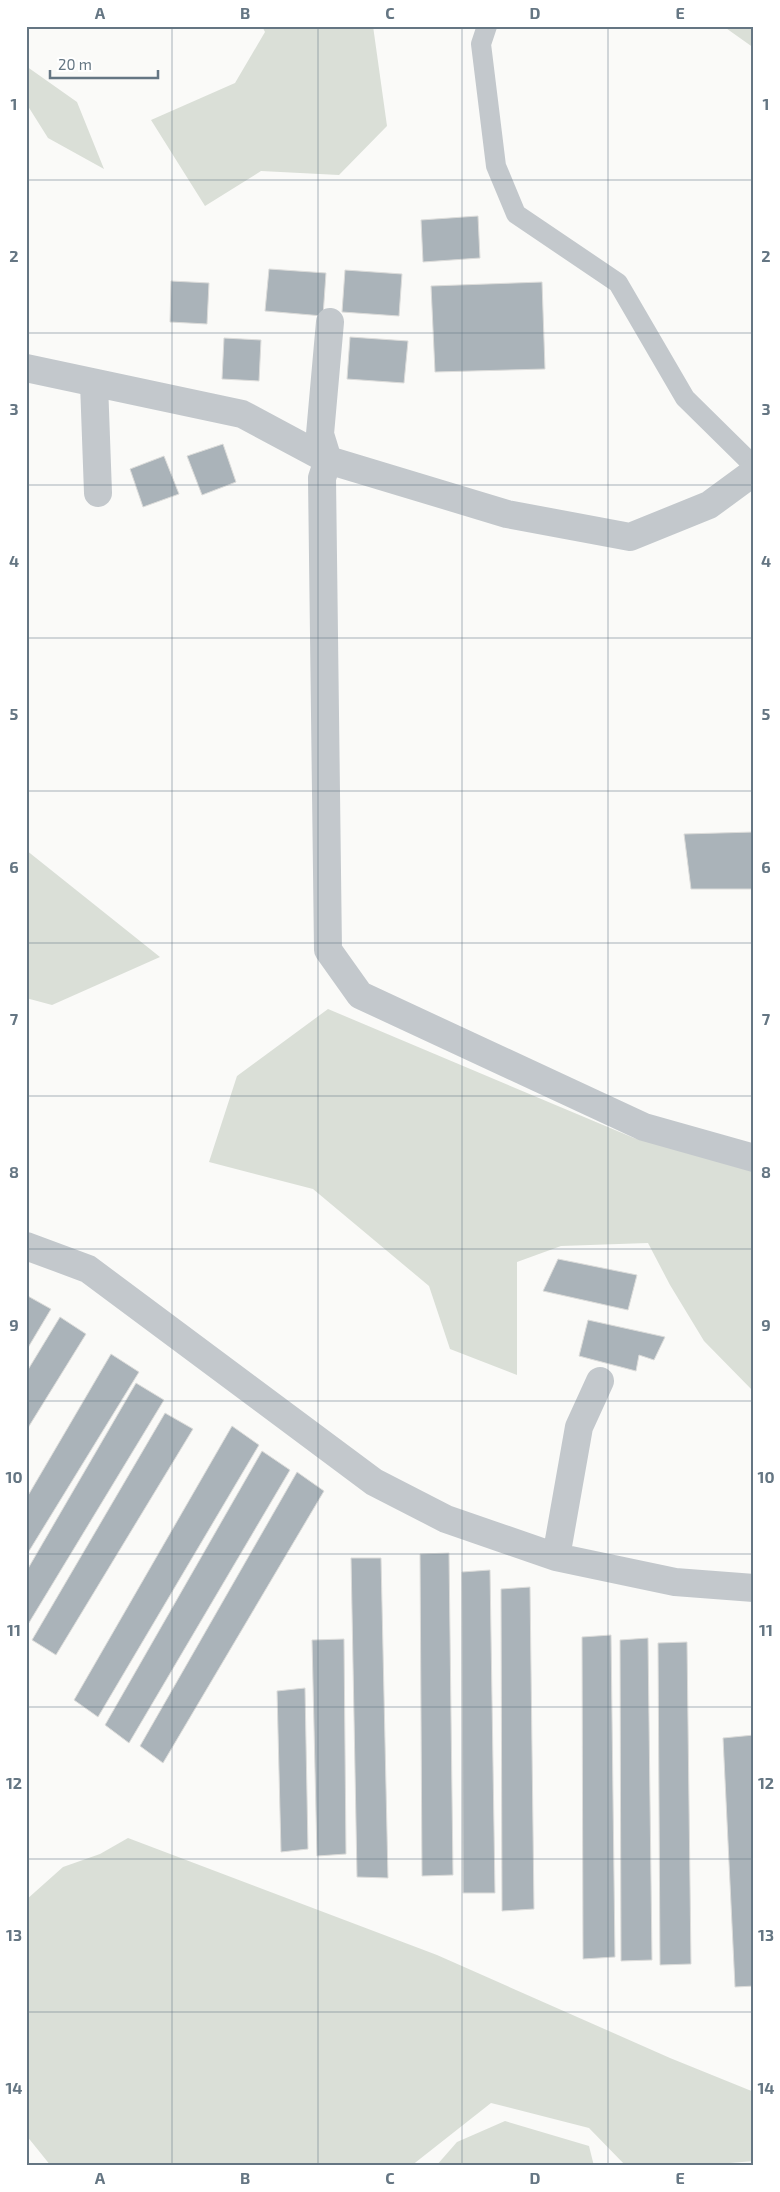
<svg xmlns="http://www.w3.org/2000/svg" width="780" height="2192" viewBox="0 0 780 2192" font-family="'Exo 2',sans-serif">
  <rect width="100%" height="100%" fill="#fafaf8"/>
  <path fill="#dadfd7" d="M262,26h111l14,100 -48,49 -78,-4 -56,35 -54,-86 84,-37 30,-51z
    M723,26h31v22z
    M26,66l51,36 27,67 -56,-31 -22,-35z
    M26,850l134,107 -108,48 -26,-7z
    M328,1009l306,129 120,26v228l-50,-51 -34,-56 -22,-42 -87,3 -44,16v113l-67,-26 -21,-63 -116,-97 -104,-27 28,-86z
    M128,1838l309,117 233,103 84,34v69l-60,5h-68l-37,-38 -98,-25 -80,63h-360l-25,-31v-235l37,-33 37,-13z
    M505,2121l84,25 5,20h-158l21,-24z"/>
  <path fill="#aab3b9" stroke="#dcdcda" d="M478,216l2,42 -57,4 -2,-42z
    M269,269l57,4 -3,43 -58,-5z
    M345,270l57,4 -3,42 -57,-4z
    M171,281l38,2 -2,41 -37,-2z
    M542,282l3,87 -110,3 -4,-86z
    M350,337l58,4 -4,42 -57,-4z
    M224,338l37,2 -2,41 -37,-2z
    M223,444l13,38 -34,13 -15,-39z
    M164,456l15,38 -36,13 -13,-38z
    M754,832v57h-63l-7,-55z
    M558,1259l79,16 -9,35 -85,-19z
    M26,1295l25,14 -25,42z
    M60,1317l26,17 -60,97v-58z
    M588,1320l77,17 -11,23 -15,-5 -3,16 -57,-15z
    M111,1354l28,18 -113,184v-57z
    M136,1383l28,17 -137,226 -1,-54z
    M165,1413l28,16 -137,226 -24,-15z
    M232,1426l27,19 -161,272 -24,-17z
    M262,1451l28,19 -161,273 -24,-18z
    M297,1472l27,19 -161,272 -23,-17z
    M449,1553l4,322 -31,1 -2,-322z
    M351,1558h30l7,320 -31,-1z
    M490,1570l5,323h-32l-1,-321z
    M530,1587l4,322 -32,2 -1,-322z
    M611,1635l4,322 -32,2 -1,-322z
    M648,1638l4,322 -31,1 -1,-321z
    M344,1639l2,215 -29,2 -5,-216z
    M687,1642l4,322 -31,1 -2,-322z
    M305,1688l3,161 -27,3 -4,-161z
    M754,1735v251l-19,1 -12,-249z"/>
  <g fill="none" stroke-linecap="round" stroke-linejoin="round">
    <path stroke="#c3c8cc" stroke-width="20" d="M487,26l-6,18 15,122 20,48 102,69 67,115 69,68"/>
    <path stroke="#c3c8cc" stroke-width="28" d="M330,322l-10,112 8,26 -6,18 6,472 32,45 284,132 110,31
      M26,368l216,46 86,46 179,54 123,23 79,-32 45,-33
      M94,383l4,110
      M26,1246l62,23 286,213 72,37 110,38 119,25 79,6
      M556,1557l23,-130 21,-46"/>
  </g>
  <path fill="none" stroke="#657683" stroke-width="1" stroke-opacity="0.55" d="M172,26v2140M318,26v2140M462,26v2140M608,26v2140M26,180h728M26,333h728M26,485h728M26,638h728M26,791h728M26,943h728M26,1096h728M26,1249h728M26,1401h728M26,1554h728M26,1707h728M26,1859h728M26,2012h728"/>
  <rect width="780" height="2192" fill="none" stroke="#ffffff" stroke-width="55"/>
  <path d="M50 70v8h108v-8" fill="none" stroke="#657683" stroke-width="2.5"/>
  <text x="58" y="70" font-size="15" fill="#657683" stroke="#ffffff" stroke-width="4" paint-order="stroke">20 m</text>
  <rect x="28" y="28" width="724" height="2136" fill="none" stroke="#657683" stroke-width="2"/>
  <g font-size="16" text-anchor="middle" font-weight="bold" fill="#657683">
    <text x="100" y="19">A</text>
    <text x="245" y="19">B</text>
    <text x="390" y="19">C</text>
    <text x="535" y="19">D</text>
    <text x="680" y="19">E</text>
    <text x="14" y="110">1</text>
    <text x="766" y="110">1</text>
    <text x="14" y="262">2</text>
    <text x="766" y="262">2</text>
    <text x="14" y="415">3</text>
    <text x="766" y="415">3</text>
    <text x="14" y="567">4</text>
    <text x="766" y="567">4</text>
    <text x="14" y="720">5</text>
    <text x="766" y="720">5</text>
    <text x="14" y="873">6</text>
    <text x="766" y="873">6</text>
    <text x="14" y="1025">7</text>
    <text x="766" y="1025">7</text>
    <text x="14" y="1178">8</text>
    <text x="766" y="1178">8</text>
    <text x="14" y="1331">9</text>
    <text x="766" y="1331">9</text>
    <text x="14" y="1483">10</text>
    <text x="766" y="1483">10</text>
    <text x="14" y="1636">11</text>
    <text x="766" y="1636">11</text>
    <text x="14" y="1789">12</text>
    <text x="766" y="1789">12</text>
    <text x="14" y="1941">13</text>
    <text x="766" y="1941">13</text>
    <text x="14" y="2094">14</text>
    <text x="766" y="2094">14</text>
    <text x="100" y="2184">A</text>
    <text x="245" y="2184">B</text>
    <text x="390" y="2184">C</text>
    <text x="535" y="2184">D</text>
    <text x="680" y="2184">E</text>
  </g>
</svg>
